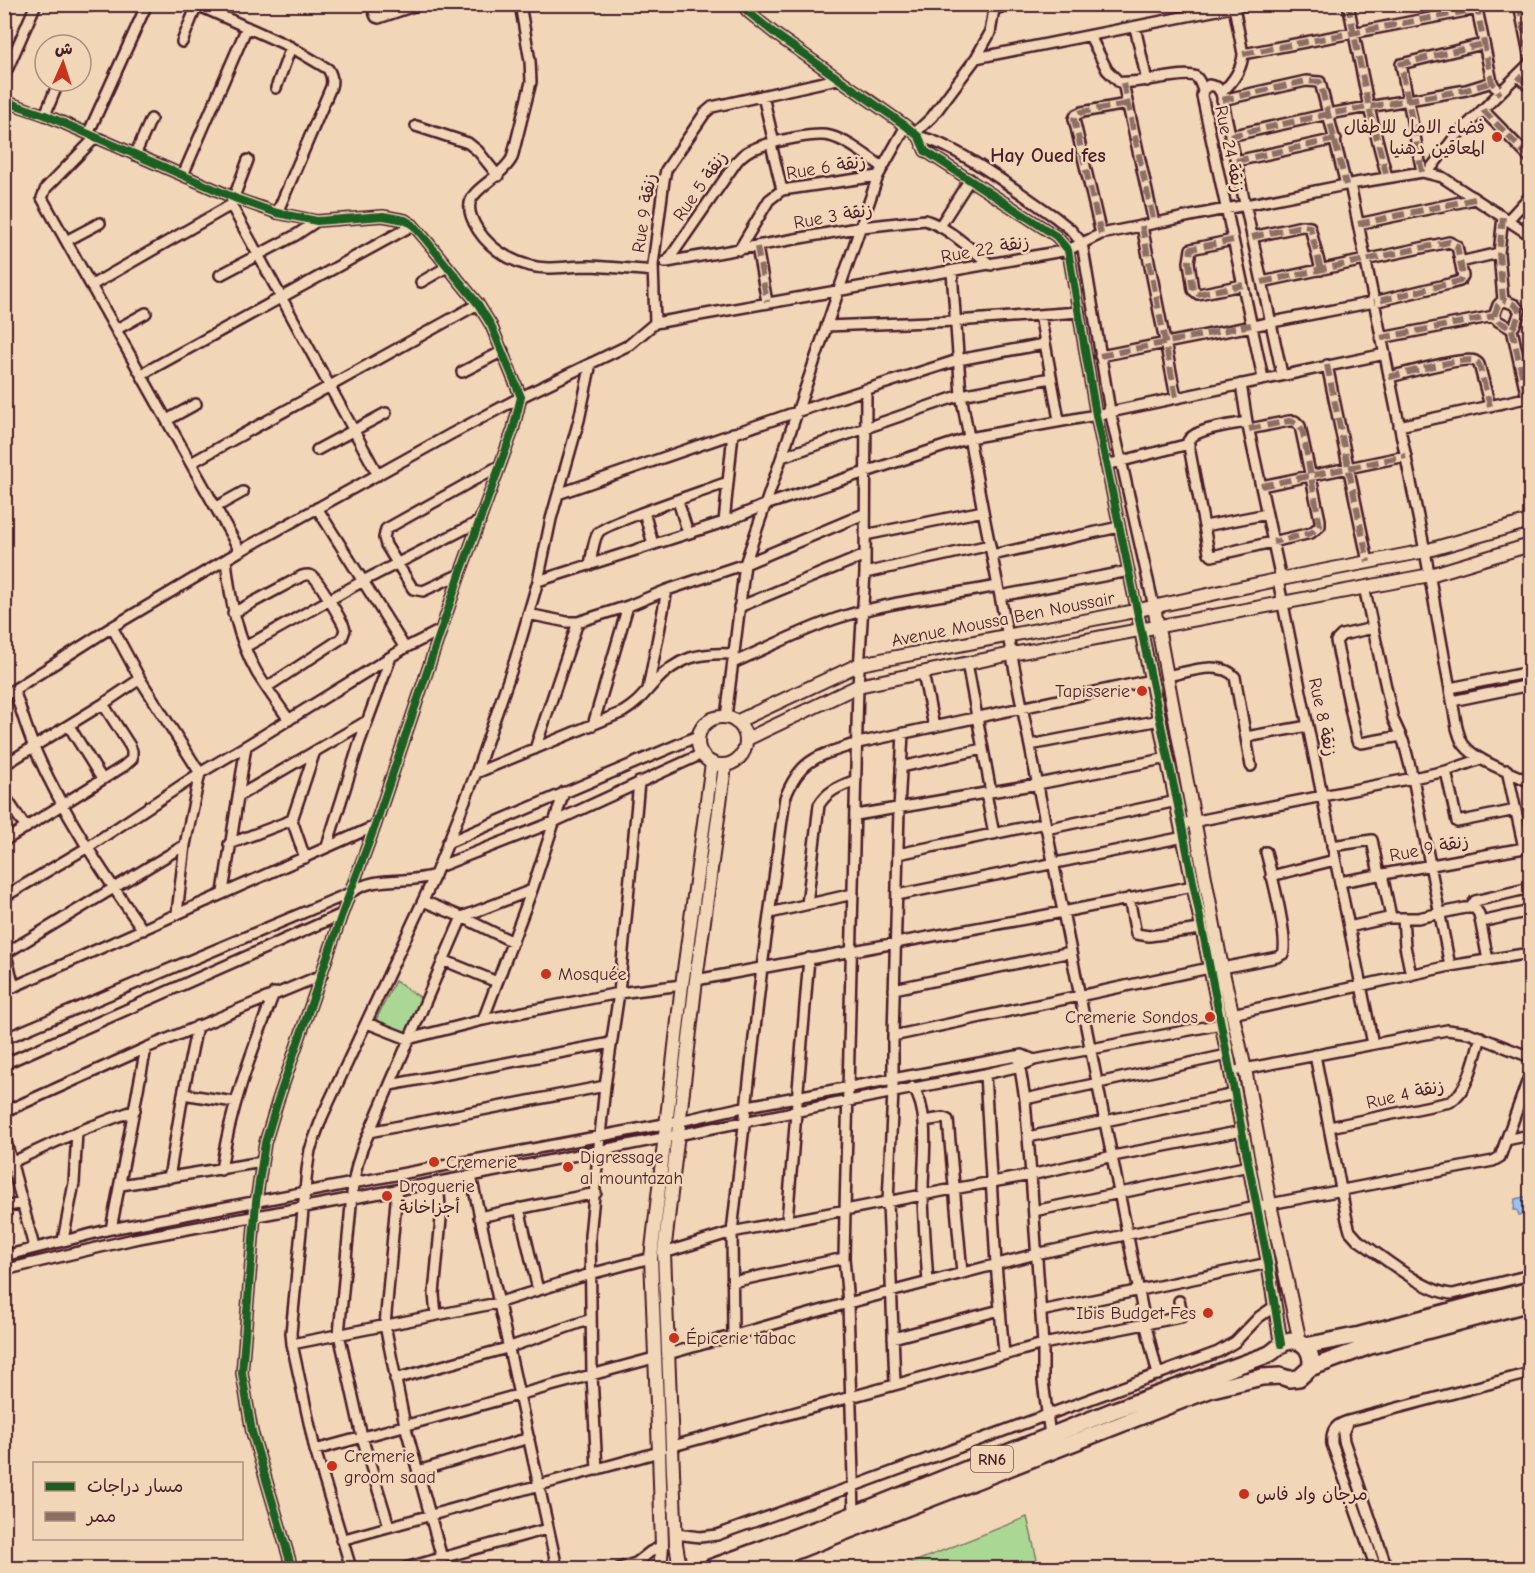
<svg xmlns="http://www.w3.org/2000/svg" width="1535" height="1573" viewBox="0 0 1535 1573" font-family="'Comic Neue','Playpen Sans Arabic',sans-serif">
  <rect width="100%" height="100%" fill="#f1d6b8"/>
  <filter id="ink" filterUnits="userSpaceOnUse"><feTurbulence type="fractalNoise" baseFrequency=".0167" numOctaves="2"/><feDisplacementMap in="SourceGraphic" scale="12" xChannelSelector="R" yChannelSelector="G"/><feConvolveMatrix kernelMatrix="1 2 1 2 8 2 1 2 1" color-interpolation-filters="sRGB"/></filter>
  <g filter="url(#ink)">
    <path fill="#abd795" stroke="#7a7b60" stroke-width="1.5" d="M395,981l28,18 -16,35 -31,-14z
      M1027,1517l12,51h-140z"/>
    <path fill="#97c4f1" stroke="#7882a2" stroke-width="1.5" d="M1530,1190v22l-11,3 -2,-5h-3l1,-11 15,-3z"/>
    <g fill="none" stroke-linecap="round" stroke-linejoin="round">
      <defs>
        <path id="minor" d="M195,4l96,43 37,22c4,6 5,11 3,18l-54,126
          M371,4l5,13 3,1 41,-14
          M520,4l10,57 1,21 -19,76c-9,17 -36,29 -41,42 -4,9 2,22 7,30 14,22 43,38 70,38 14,0 27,-2 41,-2 21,1 43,3 64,5
          M742,4l6,8 30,24 128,90 13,11 6,14 131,85 12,14 28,165 41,196
          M987,4l7,5 21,-5
          M1348,4l21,104 18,69
          M1476,4l16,78 3,5
          M1519,4l11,55
          M90,6v-2
          M1135,27l12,54
          M1090,36l17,34 12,12c17,3 68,-12 77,-5 4,3 5,9 7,13
          M182,42l15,-37
          M1243,54l234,-45
          M976,58l272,-54
          M1518,76l12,11
          M4,77l32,-73
          M1123,83l31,140
          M276,88l15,-41
          M1221,93c12,-11 21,-23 22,-39l-9,-47
          M763,96l11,47
          M1222,100l84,-19 14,1 26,103
          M4,101l41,14 192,84 40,14 40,8 66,-5 22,4 8,5 13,15 52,64 13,21 30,72 -8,33 -53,144 -85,252 -33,88 -64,186 -13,43 -9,59 -14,171 10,59 40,136
          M1483,110l47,48
          M45,115l14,-34
          M416,126l52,17 10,8 20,25
          M915,133l17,-16 44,-59 14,-25 4,-24
          M88,134l59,-130
          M1230,136l98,-22 138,-24 26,-8
          M96,137l-50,51 -4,10 198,353
          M919,137c34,5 105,59 136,80l15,12 12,14 28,168 44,196
          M771,144l11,46
          M135,155l16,-36
          M1236,161l100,-22
          M1422,172l-21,-108 82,-20
          M1428,172l26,-34 76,-75
          M183,175l64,-148
          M1350,184l75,367 32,177c2,6 3,12 7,17 13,17 47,27 66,37
          M231,205l147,270
          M1503,217l-4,36 4,47 -5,5 -4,11 4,5 14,8 3,-4 5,-14 -5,-6 -12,-5
          M1508,220l22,-24
          M1358,224l117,-25
          M940,226l30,-47
          M1142,226l34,171
          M1101,234l-27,-115 2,-4 6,-3 45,-8
          M1252,237l50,-11 8,1 11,43
          M1233,240l-42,9 -2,13 4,28 5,4 45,-9
          M66,241l34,-18
          M757,247l10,55
          M739,250l30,-50 13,-10 96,-14
          M665,262h2l70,-101c5,-6 11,-11 19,-13 14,-6 60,-16 74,-12 19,5 36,20 53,31
          M667,262l195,-35 63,-7c25,8 45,29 66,45
          M1460,262l39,-9
          M952,272l9,123 22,116 162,811 13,53
          M220,275l76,-40 21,-14
          M421,282l26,-15
          M92,285l139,-80 17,-45
          M1040,315l19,105
          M655,323l413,-73 33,-16 249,-50 72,-12 20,5 88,58
          M655,323l-2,-58 11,-85 2,-10 39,-57 7,-6 125,-28
          M826,326l130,-5 123,-9
          M117,329l29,-16
          M1512,329l15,69
          M1381,338l113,-22
          M1100,356l274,-54 75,-18 11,-3 3,-5 -6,-30 -8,-4 -187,40
          M1327,365l41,197
          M462,372l41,-21
          M142,374l271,-149
          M1389,377c14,-3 76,-21 86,-16 4,2 4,3 5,7l10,38
          M1263,378l-61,-282 1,-6 6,-5 8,2 4,6 61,281
          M1241,384l6,38 34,157
          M167,420l29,-16
          M1247,422c-14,3 -52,6 -59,19l21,112 3,3 99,-23 9,-7v-6l-20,-94 -5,-5h-6l-40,8
          M1399,426l131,-29
          M317,450l69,-37
          M782,457l179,-62 90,-17
          M191,463l287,-159
          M1106,465l83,-21
          M1261,486l145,-30
          M558,494l238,-82 162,-52 86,-16
          M678,501l10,32
          M216,507l27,-15
          M317,508l88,140
          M644,512l9,32
          M724,522l9,-89
          M1205,526l62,-12
          M865,535l118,-24
          M992,555l127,-28
          M226,560c4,39 11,78 31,113 10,16 21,31 32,47
          M590,565c2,-10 3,-24 8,-32 5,-9 112,-44 130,-51
          M865,573l125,-28
          M460,574l-37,17 -10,-2 -27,-44 -2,-7 2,-9 113,-63
          M1278,580l95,464
          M538,581l186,-59 41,-17 204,-67 127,-23 289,-61
          M1364,587l29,132 11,24 9,35 37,188
          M1000,596l129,-25
          M739,607l126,-52
          M233,613l69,-37c3,-1 7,-2 10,0 7,4 26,39 31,48l2,6 -3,8 -75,49
          M528,614l39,8h11l50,-16 39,-16 78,-26 119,-50
          M112,627l28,52 60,94 -15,72 -8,68
          M1373,628l-31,7 -6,6 21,100 4,2 40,-7
          M245,647l118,-66 117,-60
          M733,663c34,-15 67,-32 102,-44 50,-17 110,-23 163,-33
          M967,663l24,129
          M923,673l11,54
          M1166,676c20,-3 54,-17 69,1l16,89
          M1450,688l80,-16
          M648,689l19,-99
          M14,690c7,19 12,38 20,57 28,65 68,125 109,183
          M4,696l108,-69 128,-76 211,-117 70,-37 108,-52 26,-22
          M1452,701l78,-16
          M726,717l19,-153 133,-388 28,-50
          M593,725l35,-119
          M69,726l33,53
          M1246,737l62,-11
          M1030,745l130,-25
          M535,749l43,-127
          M4,765l99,-61 37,-25
          M901,767l82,-18
          M1446,771l11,51 59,-12
          M476,773l147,-61c15,-9 20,-17 31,-29 24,-26 46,-31 80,-29
          M986,793l8,41
          M4,795l22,33
          M240,795l127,-74
          M856,815l182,-31 130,-26
          M1182,824l231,-46 33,-7 35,-12
          M1046,829l131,-28
          M4,841l120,-75 8,-7v-8l-2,-5 -27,-42
          M447,843l251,-107
          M229,844l63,-24
          M327,846l33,-105 31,-84
          M1332,846l40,-6 7,34
          M898,854l147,-31
          M305,858l-13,-38 22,-66
          M438,867l118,-46 146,-67
          M1382,874l9,43
          M1271,876l64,-16
          M1340,882l184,-34 -17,-78
          M223,892l23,-146
          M897,895l287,-58
          M4,897l84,-50 112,-74 46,-27 159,-98 36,-18
          M1129,898l7,36 13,2 52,-7
          M423,901l39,16 51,25
          M807,904l12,-99c9,-15 22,-19 37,-25
          M1471,907l4,-6 55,-13
          M770,913l83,-19
          M1403,918l2,28 6,29
          M1481,922l49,-11
          M1349,927l39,-9h30l47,-10h10l4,6 9,46
          M4,946l10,41
          M6,953l179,-108
          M443,960l54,22
          M1222,968l55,-11 6,-3c6,-15 -12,-82 -17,-102
          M696,980l367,-68 130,-26
          M894,989l177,-37
          M4,991l371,-165
          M1232,1014l218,-48 80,-13
          M483,1020l49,-130 32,-98
          M367,1023l41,16 75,-19 136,-27 63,-8
          M893,1036l316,-68
          M4,1039l346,-146c27,-19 55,-8 85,-18
          M1315,1055l32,165 3,11 8,9c24,16 67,53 95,54l77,-19
          M1019,1062l6,37 6,76 12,169v37l7,55
          M4,1064l338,-150
          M1239,1070l208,-40 22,3 61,24
          M985,1074l11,190 8,90
          M390,1085l221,-42
          M913,1087c19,28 9,78 10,111 1,28 3,56 5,84
          M183,1094l51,8
          M1025,1099l202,-44
          M4,1112l142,-64 176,-73
          M924,1121l19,-3 5,2 14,153
          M1330,1127l120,-25c20,-13 24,-44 31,-65
          M77,1132l58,-22
          M369,1132l236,-46
          M4,1134l30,113
          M1028,1137l207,-43
          M1506,1140l24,-5
          M4,1166l73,-34 -3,51 -11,57
          M221,1170c9,-62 31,-119 53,-177
          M471,1176l86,392
          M169,1178l14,-84 14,-68
          M121,1185l141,-23
          M397,1190l-12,135 20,100 37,133
          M4,1207l19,-4
          M519,1208l19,82
          M1034,1211l215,-45
          M479,1217l117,-24
          M787,1221l22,-263
          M111,1229l35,-181
          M664,1253l68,-21 221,-43 78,-14 82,-19 129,-25
          M4,1256l107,-27 569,-108 68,-15 269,-50 5,-1 12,5
          M4,1270l130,-31 337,-63 514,-102 35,-8 14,-6 187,-36
          M732,1282l112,-24
          M1041,1311l227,-48
          M436,1315l-2,-21 7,-75 -3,-37
          M733,1334l-1,-102 30,-265 23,-169c16,-41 34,-42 73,-55l293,-63
          M893,1338l107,-28
          M292,1344l205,-41 93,-29 61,-16
          M668,1354l180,-51 188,-49 234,-50 223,-43 7,-4 30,-83
          M395,1379l112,-31 84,-29
          M895,1384l-7,-182 5,-111v-55l6,-227 4,-76
          M1348,1421l-5,12 1,8 43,127
          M673,1446l370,-102 138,-27 1,-6 -3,-10
          M315,1450l339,-92
          M597,1470l-5,-95 -2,-139 15,-150 14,-93 20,-211
          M418,1471l111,-33
          M854,1513l-6,-210 -4,-45 1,-47 13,-525 7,-113 1,-184
          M389,1526l-27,-89 -23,-103 14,-150 4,-19 5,-16 100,-232 70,-27
          M676,1534l24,3 17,-2 137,-49 364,-134 17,-10 24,-25 16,-11
          M341,1540l318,-88
          M351,1568l-36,-118 -23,-106 -1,-11 16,-163 3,-20 12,-33 113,-242 41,-102 39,-113 23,-79 13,-62 28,-99 12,-57
          M405,1568l142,-39
          M620,1568l16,-5 14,-11 12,-6
          M1376,1568l-44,-124c-1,-14 3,-19 16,-23l182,-48"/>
        <path id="tertiary" d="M1154,607l68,361 23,101 25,135 30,138
          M1137,611l83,405 48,247 13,81
          M698 741a24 24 0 1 1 48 0a24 24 0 1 1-48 0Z
          M736,722l124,-58 265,-51 156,-34 144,-28 105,-30
          M747,739l111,-53 154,-32 418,-79 100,-30
          M660,1568l2,-22 -3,-94 -8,-194 31,-273 30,-222
          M680,1568l-4,-24 -12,-291 32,-273 29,-214"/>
        <path id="primary" d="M1305,1346l55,-11 170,-45
          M1310,1368l60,-22 160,-43
          M710,1568l115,-42 287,-115 155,-56c8,-3 12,-11 20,-13 17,-5 27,11 23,26l-11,10 -10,1 -9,-3 -18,1 -50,12 -29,11 -431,168"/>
      </defs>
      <use href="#minor" stroke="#4a1f2b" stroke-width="14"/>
      <use href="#tertiary" stroke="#4a1f2b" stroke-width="16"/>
      <use href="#primary" stroke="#4a1f2b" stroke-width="20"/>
      <use href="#minor" stroke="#f1d6b8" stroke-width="9"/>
      <use href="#tertiary" stroke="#f1d6b8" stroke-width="12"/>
      <use href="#primary" stroke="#f1d6b8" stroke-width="15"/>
      <path stroke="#8d6e63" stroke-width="6" stroke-dasharray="12 6" stroke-linecap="butt" d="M1348,4l21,104 18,69
        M1476,4l16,78 8,12
        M1519,4l11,55
        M1243,54l234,-45
        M1518,76l12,11
        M1123,83l31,140
        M1222,100l84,-19 14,1 26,103
        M1483,110l47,48
        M1230,136l98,-22 138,-24 26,-8
        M1236,161l100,-22
        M1422,172l-21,-108 82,-20
        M1503,217l-4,36 4,47 -5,5 -4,11 4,5 14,8 3,-4 5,-14 -5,-6 -12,-5
        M1358,224l117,-25
        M1142,226l34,171
        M1101,234l-27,-115 2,-4 6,-3 45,-8
        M1252,237l50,-11 8,1 11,43
        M1233,240l-42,9 -2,13 4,28 5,4 45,-9
        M757,247l10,55
        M1262,282l187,-40 8,4 6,30 -3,5 -86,21
        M1512,329l15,69
        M1381,338l113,-22
        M1100,356l151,-31
        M1327,365l41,197
        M1389,377c14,-3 76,-21 86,-16 4,2 4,3 5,7l10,38
        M1249,429l40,-8c9,1 11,4 14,12l17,93 -9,7 -38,9
        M1261,486l145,-30"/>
      <defs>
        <path id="cycleway" d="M742,4l6,8 30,24 128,90 13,11 6,14 131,85 12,14 28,165 81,386 91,462 13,81
          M4,101l41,14 192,84 40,14 40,8 66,-5 22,4 8,5 13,15 52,64 13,21 30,72 -8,33 -53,144 -85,252 -33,88 -64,186 -13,43 -9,59 -14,171 10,59 40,136"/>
      </defs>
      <use href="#cycleway" stroke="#f1d6b8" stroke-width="11"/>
      <use href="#cycleway" stroke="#1b5e20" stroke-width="8"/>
    </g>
  </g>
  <g fill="#c8321e" stroke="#f1d6b8" stroke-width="2">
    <circle cx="1497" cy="137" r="6"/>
    <circle cx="1142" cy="691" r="6"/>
    <circle cx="546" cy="974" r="6"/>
    <circle cx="1210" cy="1017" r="6"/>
    <circle cx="434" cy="1162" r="6"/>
    <circle cx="568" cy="1167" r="6"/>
    <circle cx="387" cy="1196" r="6"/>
    <circle cx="1208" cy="1313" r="6"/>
    <circle cx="674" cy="1338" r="6"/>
    <circle cx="332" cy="1466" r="6"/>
    <circle cx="1244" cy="1494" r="6"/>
  </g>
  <g text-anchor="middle" stroke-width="5" stroke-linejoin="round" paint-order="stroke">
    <rect fill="#f1d6b8" stroke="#7c5655" stroke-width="1.5" x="971" y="1446" width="42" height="26" rx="4.5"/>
    <g font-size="16" font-weight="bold" fill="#4a1f2b">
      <text x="992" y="1465">RN6</text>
    </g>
    <g font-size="18" fill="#4a1f2b" stroke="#f1d6b8" text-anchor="start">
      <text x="1485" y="133" text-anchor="end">فضاء الامل للاطفال<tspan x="1485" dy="21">المعاقين دهنيا</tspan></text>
      <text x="1130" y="697" text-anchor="end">Tapisserie</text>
      <text x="558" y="980">Mosquée</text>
      <text x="1198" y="1023" text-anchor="end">Cremerie Sondos</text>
      <text x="580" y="1163">Digressage<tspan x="580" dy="21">al mountazah</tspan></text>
      <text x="446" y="1168">Cremerie</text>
      <text x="399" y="1192">Droguerie<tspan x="399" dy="21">أجزاخانة</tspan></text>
      <text x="1196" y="1319" text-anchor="end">Ibis Budget Fes</text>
      <text x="686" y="1344">Épicerie tabac</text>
      <text x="344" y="1462">Cremerie<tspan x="344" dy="21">groom saad</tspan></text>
      <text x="1256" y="1500">مرجان واد فاس</text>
    </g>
    <g font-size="18" fill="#4a1f2b" stroke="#f1d6b8">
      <text transform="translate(1230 149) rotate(78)" y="6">Rue 24 زنقة</text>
      <text transform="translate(826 167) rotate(-9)" y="6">Rue 6 زنقة</text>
      <text transform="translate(700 186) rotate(-55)" y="6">Rue 5 زنقة</text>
      <text transform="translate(644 213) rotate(-81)" y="6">Rue 9 زنقة</text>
      <text transform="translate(833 216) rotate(-10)" y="6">Rue 3 زنقة</text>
      <text transform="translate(985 249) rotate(-10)" y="6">Rue 22 زنقة</text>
      <text transform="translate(1003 619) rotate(-11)" y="6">Avenue Moussa Ben Noussair</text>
      <text transform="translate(1323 717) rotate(78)" y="6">Rue 8 زنقة</text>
      <text transform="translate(1429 848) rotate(-11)" y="6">Rue 9 زنقة</text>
      <text transform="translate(1405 1094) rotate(-13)" y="6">Rue 4 زنقة</text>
    </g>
    <g font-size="20" font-weight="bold" fill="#4a1f2b" stroke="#f1d6b8">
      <text x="1048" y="162">Hay Oued fes</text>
    </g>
  </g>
  <rect width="1535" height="1573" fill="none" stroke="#f1d6b8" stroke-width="24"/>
  <rect x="12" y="12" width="1511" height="1549" fill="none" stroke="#4a1f2b" stroke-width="2" filter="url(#ink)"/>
  <rect x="33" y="1462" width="210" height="78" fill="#f1d6b8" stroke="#ae8d80" stroke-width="1.5"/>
  <rect x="45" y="1482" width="30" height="9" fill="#1b5e20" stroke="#ae8d80" stroke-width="1.5"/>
  <text x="87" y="1492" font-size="18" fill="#4a1f2b">مسار دراجات</text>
  <rect x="45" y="1512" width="30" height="9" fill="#8d6e63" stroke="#ae8d80" stroke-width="1.5"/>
  <text x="87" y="1522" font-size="18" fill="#4a1f2b">ممر</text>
  <g transform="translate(63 63) rotate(3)"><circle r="28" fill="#f1d6b8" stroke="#ae8d80" stroke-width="1.5"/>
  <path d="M0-4.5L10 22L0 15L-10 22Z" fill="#c8321e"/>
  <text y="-9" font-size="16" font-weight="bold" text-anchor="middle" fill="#4a1f2b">ش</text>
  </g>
</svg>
